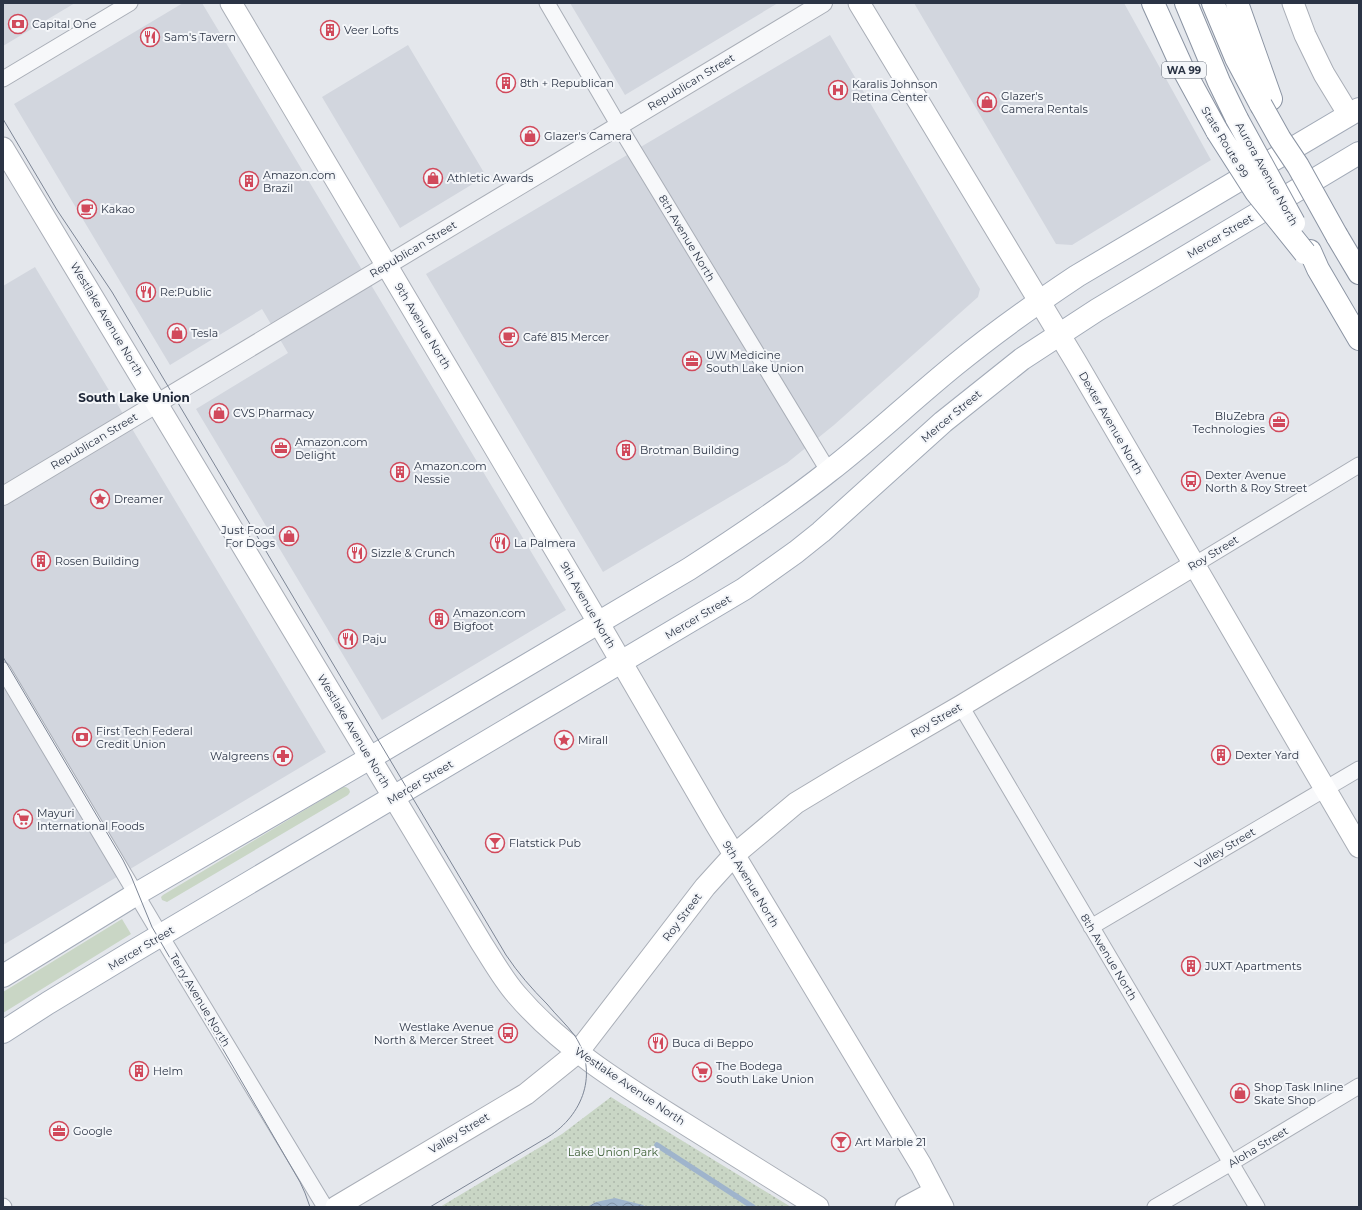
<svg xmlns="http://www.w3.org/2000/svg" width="1362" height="1210" viewBox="0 0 1362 1210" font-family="Montserrat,sans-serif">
  <defs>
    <pattern id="park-dots" width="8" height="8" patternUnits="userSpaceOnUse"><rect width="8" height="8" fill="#c9d6c5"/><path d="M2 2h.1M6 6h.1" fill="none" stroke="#adb8ab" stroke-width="1.8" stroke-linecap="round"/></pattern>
    <pattern id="water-waves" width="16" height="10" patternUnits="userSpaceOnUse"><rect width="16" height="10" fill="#9fb4cc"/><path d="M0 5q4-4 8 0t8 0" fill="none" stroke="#8293a7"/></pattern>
  </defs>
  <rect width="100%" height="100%" fill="#e4e7ec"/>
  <path fill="#d2d6de" d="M3,3h72l-72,43z
    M183,3h19l364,607 -184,110 -186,-311 92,-56 -26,-44 -92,56 -156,-261z
    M570,3h208l-153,92z
    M914,3h210l87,157 -139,85 -16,-1z
    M830,35l150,254 -2,8 -144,128 -47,38 -184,109 -177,-298z
    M408,45l78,131 -86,52 -78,-131z
    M35,267l291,485 -323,193v-659z"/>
  <path fill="#c9d6c5" d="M343,787h3l3,2 1,3 -2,3 -181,107 -5,-2 -1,-3 2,-2z
    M122,919l9,15 -128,79v-21z"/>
  <path fill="url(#park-dots)" d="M611,1097l11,7 169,103h-145l-3,-2 -47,-3 -9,5h-147l122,-73z"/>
  <path fill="url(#water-waves)" d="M615,1198l28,7 3,2h-59l9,-5z"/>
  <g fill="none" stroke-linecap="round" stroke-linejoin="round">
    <path stroke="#9fb4cc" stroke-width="5.5" d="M657,1145l96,62"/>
    <defs>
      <path id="minor" d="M547,3l72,123 210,346
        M3,79l127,-76
        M1194,565l165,-100
        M3,670l158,266 164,271
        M961,706l296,501
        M1091,927l268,-158
        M3,1206l1,1
        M1155,1207l76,-44 128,-77"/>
      <path id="tertiary" d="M3,496l820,-493"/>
      <path id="secondary" d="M231,3l367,619 117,201 206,342 22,42
        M859,3l217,359 283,485
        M1293,3l12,32 19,39 25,41
        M3,148l479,796c11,17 21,35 34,50 45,53 107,91 166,128 45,28 91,57 136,85
        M336,1207l190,-113 52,-42 127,-165 29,-32 62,-52 53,-32 112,-65 233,-141
        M906,1207l28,-15"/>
      <path id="primary" d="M3,976l135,-83 232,-135 319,-189c48,-31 95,-62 139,-97 44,-34 84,-72 127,-107 39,-32 80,-61 122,-89l282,-167
        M3,1032l45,-29 81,-49 615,-365 52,-37 25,-20 122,-110 79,-63 75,-49 262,-157"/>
      <path id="motorway" d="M1153,3l29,64 35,64
        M1186,3l33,79 18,37
        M1213,3l23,55 25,47
        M1237,3l34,96
        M1337,236l22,37
        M1310,251l8,18 41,70"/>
    </defs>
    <use href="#minor" stroke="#a9aeb7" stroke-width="17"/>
    <use href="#tertiary" stroke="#a9aeb7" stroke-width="20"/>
    <use href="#secondary" stroke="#a9aeb7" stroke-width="23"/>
    <use href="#primary" stroke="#a3abb8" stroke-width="24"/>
    <use href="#motorway" stroke="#8b94a3" stroke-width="24"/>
    <use href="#minor" stroke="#f7f8fa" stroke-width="15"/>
    <use href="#tertiary" stroke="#f7f8fa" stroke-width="18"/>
    <use href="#secondary" stroke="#fff" stroke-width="21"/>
    <use href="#primary" stroke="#fff" stroke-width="22"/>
    <use href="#motorway" stroke="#fff" stroke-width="22"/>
    <path stroke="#7d8696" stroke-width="1" d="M3,119l54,91 55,82 394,663c12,18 26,34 41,49 9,11 20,21 28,32 24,37 8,79 -27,101l-118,70
      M3,657l120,203 8,16 21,51 148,255 5,11 5,14"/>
    <defs>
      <path id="motorway-bridge" d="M1261,105l19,34 18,27 39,70
        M1237,119l57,104
        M1217,131l39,61 49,61"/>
    </defs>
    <use href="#motorway-bridge" stroke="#8b94a3" stroke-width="24" stroke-linecap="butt"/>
    <use href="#motorway-bridge" stroke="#fff" stroke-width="22"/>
  </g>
  <defs>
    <symbol id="bank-ring" viewBox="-11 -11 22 22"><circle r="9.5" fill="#f4f6f9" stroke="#d1495b" stroke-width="1.5"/><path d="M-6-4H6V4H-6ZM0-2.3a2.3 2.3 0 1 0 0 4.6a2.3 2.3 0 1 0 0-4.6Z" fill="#d1495b"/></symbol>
    <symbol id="building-ring" viewBox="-11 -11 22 22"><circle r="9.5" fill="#f4f6f9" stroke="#d1495b" stroke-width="1.5"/><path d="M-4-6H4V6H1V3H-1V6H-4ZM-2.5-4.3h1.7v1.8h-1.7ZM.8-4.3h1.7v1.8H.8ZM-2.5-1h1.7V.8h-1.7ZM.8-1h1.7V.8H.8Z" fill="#d1495b"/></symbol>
    <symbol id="restaurant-ring" viewBox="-11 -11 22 22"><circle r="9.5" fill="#f4f6f9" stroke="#d1495b" stroke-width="1.5"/><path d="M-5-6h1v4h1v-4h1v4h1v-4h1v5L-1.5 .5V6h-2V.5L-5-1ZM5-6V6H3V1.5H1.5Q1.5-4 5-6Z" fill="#d1495b"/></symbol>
    <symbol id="hospital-ring" viewBox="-11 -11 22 22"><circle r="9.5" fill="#f4f6f9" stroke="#d1495b" stroke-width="1.5"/><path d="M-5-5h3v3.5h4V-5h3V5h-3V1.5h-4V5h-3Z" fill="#d1495b"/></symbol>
    <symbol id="shop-ring" viewBox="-11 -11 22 22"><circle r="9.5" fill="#f4f6f9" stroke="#d1495b" stroke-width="1.5"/><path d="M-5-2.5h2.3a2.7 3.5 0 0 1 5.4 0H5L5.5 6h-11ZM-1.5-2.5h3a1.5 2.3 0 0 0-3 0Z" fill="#d1495b"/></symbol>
    <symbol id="cafe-ring" viewBox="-11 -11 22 22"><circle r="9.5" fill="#f4f6f9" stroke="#d1495b" stroke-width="1.5"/><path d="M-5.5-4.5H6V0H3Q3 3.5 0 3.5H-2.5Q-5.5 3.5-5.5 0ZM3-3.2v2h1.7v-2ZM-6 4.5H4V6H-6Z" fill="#d1495b"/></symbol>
    <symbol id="office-ring" viewBox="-11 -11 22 22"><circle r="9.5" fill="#f4f6f9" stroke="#d1495b" stroke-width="1.5"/><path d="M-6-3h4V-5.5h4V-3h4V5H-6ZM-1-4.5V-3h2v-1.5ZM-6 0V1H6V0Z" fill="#d1495b"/></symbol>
    <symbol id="bus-ring" viewBox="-11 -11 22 22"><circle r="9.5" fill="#f4f6f9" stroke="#d1495b" stroke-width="1.5"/><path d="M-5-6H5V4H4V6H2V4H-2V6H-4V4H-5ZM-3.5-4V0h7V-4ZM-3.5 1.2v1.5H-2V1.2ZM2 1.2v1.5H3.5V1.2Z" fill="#d1495b"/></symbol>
    <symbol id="sight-ring" viewBox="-11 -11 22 22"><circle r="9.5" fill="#f4f6f9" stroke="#d1495b" stroke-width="1.5"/><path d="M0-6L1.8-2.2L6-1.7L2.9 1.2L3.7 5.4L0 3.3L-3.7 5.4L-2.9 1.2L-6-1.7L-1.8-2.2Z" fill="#d1495b"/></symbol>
    <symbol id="pharmacy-ring" viewBox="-11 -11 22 22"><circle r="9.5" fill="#f4f6f9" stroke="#d1495b" stroke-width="1.5"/><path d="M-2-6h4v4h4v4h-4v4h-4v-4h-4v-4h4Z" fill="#d1495b"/></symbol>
    <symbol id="supermarket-ring" viewBox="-11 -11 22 22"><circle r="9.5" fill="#f4f6f9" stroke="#d1495b" stroke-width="1.5"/><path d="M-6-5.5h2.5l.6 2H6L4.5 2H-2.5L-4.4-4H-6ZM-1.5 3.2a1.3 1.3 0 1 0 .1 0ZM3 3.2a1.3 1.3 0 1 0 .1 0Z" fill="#d1495b"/></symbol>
    <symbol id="bar-ring" viewBox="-11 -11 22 22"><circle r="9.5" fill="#f4f6f9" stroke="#d1495b" stroke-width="1.5"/><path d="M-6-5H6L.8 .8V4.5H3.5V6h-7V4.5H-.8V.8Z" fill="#d1495b"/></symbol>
  </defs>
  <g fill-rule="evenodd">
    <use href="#bank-ring" x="7" y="13" width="22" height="22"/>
    <use href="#building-ring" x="319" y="19" width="22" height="22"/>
    <use href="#restaurant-ring" x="139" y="26" width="22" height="22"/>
    <use href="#building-ring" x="495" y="72" width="22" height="22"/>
    <use href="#hospital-ring" x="827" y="79" width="22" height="22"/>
    <use href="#shop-ring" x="976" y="91" width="22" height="22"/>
    <use href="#shop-ring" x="519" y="125" width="22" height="22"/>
    <use href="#shop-ring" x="422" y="167" width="22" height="22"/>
    <use href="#building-ring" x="238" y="170" width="22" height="22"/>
    <use href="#cafe-ring" x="76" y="198" width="22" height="22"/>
    <use href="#restaurant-ring" x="135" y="281" width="22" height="22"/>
    <use href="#shop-ring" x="166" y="322" width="22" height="22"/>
    <use href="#cafe-ring" x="498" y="326" width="22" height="22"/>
    <use href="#office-ring" x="681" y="350" width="22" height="22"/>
    <use href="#shop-ring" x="208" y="402" width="22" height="22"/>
    <use href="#office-ring" x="1268" y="411" width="22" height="22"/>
    <use href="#office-ring" x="270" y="437" width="22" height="22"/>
    <use href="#building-ring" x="615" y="439" width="22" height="22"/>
    <use href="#building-ring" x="389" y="461" width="22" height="22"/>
    <use href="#bus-ring" x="1180" y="470" width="22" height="22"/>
    <use href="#sight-ring" x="89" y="488" width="22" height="22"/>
    <use href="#shop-ring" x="278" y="525" width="22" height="22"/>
    <use href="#restaurant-ring" x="489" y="532" width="22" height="22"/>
    <use href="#restaurant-ring" x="346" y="542" width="22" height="22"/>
    <use href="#building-ring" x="30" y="550" width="22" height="22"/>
    <use href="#building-ring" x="428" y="608" width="22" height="22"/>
    <use href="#restaurant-ring" x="337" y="628" width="22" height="22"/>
    <use href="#bank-ring" x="71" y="726" width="22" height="22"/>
    <use href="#sight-ring" x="553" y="729" width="22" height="22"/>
    <use href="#building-ring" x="1210" y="744" width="22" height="22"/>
    <use href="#pharmacy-ring" x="272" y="745" width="22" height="22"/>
    <use href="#supermarket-ring" x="12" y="808" width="22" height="22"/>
    <use href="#bar-ring" x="484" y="832" width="22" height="22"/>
    <use href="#building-ring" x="1180" y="955" width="22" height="22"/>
    <use href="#bus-ring" x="497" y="1022" width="22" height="22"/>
    <use href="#restaurant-ring" x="647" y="1032" width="22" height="22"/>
    <use href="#building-ring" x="128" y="1060" width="22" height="22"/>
    <use href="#supermarket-ring" x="691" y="1061" width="22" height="22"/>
    <use href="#shop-ring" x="1229" y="1082" width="22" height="22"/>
    <use href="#office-ring" x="48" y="1120" width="22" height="22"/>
    <use href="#bar-ring" x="830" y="1131" width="22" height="22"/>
  </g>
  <g text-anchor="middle" stroke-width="4" stroke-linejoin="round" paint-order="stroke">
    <rect fill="#f4f6f9" stroke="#676e7b" stroke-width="1" x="1162" y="62" width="44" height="16" rx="3"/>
    <g font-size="10" font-weight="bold" fill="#2b3445">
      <text x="1184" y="74">WA 99</text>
    </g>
    <g font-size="11" fill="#2b3445" stroke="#f4f6f9" text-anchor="start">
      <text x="32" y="28">Capital One</text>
      <text x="344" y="34">Veer Lofts</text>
      <text x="164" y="41">Sam's Tavern</text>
      <text x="520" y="87">8th + Republican</text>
      <text x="852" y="88">Karalis Johnson<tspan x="852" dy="13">Retina Center</tspan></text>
      <text x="1001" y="100">Glazer's<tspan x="1001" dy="13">Camera Rentals</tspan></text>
      <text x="544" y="140">Glazer's Camera</text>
      <text x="263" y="179">Amazon.com<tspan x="263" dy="13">Brazil</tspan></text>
      <text x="447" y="182">Athletic Awards</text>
      <text x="101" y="213">Kakao</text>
      <text x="160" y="296">Re:Public</text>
      <text x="191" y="337">Tesla</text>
      <text x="523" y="341">Café 815 Mercer</text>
      <text x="706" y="359">UW Medicine<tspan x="706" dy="13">South Lake Union</tspan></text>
      <text x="233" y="417">CVS Pharmacy</text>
      <text x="1265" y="420" text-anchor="end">BluZebra<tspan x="1265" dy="13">Technologies</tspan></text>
      <text x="295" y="446">Amazon.com<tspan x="295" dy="13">Delight</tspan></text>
      <text x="640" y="454">Brotman Building</text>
      <text x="414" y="470">Amazon.com<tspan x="414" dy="13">Nessie</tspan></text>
      <text x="1205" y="479">Dexter Avenue<tspan x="1205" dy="13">North &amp; Roy Street</tspan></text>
      <text x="114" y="503">Dreamer</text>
      <text x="275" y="534" text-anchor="end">Just Food<tspan x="275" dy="13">For Dogs</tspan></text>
      <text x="514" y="547">La Palmera</text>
      <text x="371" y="557">Sizzle &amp; Crunch</text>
      <text x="55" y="565">Rosen Building</text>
      <text x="453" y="617">Amazon.com<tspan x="453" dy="13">Bigfoot</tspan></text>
      <text x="362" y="643">Paju</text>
      <text x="96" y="735">First Tech Federal<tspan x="96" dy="13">Credit Union</tspan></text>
      <text x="578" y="744">Mirall</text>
      <text x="1235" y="759">Dexter Yard</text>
      <text x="269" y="760" text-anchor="end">Walgreens</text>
      <text x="37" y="817">Mayuri<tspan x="37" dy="13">International Foods</tspan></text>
      <text x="509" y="847">Flatstick Pub</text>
      <text x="1205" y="970">JUXT Apartments</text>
      <text x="494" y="1031" text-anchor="end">Westlake Avenue<tspan x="494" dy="13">North &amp; Mercer Street</tspan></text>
      <text x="672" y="1047">Buca di Beppo</text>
      <text x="716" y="1070">The Bodega<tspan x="716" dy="13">South Lake Union</tspan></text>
      <text x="153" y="1075">Helm</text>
      <text x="1254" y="1091">Shop Task Inline<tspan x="1254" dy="13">Skate Shop</tspan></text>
      <text x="73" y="1135">Google</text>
      <text x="855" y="1146">Art Marble 21</text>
    </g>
    <g font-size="11" fill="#2b3445" stroke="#f4f6f9">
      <text transform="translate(691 82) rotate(-31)" y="4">Republican Street</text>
      <text transform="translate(1225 142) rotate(59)" y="4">State Route 99</text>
      <text transform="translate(1267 174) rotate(61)" y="4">Aurora Avenue North</text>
      <text transform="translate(1220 236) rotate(-31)" y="4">Mercer Street</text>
      <text transform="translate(687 238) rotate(59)" y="4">8th Avenue North</text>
      <text transform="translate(413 249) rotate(-31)" y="4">Republican Street</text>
      <text transform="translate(107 319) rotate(59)" y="4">Westlake Avenue North</text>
      <text transform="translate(423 326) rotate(59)" y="4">9th Avenue North</text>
      <text transform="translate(951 416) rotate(-40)" y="4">Mercer Street</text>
      <text transform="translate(1111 423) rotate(60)" y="4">Dexter Avenue North</text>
      <text transform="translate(94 441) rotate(-31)" y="4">Republican Street</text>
      <text transform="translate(1213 553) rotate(-31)" y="4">Roy Street</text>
      <text transform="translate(588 605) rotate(60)" y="4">9th Avenue North</text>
      <text transform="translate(698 617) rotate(-31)" y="4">Mercer Street</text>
      <text transform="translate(936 720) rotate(-30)" y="4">Roy Street</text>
      <text transform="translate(354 731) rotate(59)" y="4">Westlake Avenue North</text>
      <text transform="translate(420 782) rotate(-31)" y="4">Mercer Street</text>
      <text transform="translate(1225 848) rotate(-31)" y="4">Valley Street</text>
      <text transform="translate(751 884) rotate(59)" y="4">9th Avenue North</text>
      <text transform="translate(682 917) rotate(-53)" y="4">Roy Street</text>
      <text transform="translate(141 948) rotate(-31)" y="4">Mercer Street</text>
      <text transform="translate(1109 957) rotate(59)" y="4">8th Avenue North</text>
      <text transform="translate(200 1000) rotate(59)" y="4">Terry Avenue North</text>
      <text transform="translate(630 1086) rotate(34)" y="4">Westlake Avenue North</text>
      <text transform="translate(459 1133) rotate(-31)" y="4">Valley Street</text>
      <text transform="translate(1258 1147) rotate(-31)" y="4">Aloha Street</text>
    </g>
    <g font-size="11" fill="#3f6138" stroke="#f4f6f9">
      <text x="613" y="1156">Lake Union Park</text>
    </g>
    <g font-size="12" font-weight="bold" fill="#1d2536" stroke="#f4f6f9">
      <text x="134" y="402">South Lake Union</text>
    </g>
  </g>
  <rect width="1362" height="1210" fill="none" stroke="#2b3445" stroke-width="8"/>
</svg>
